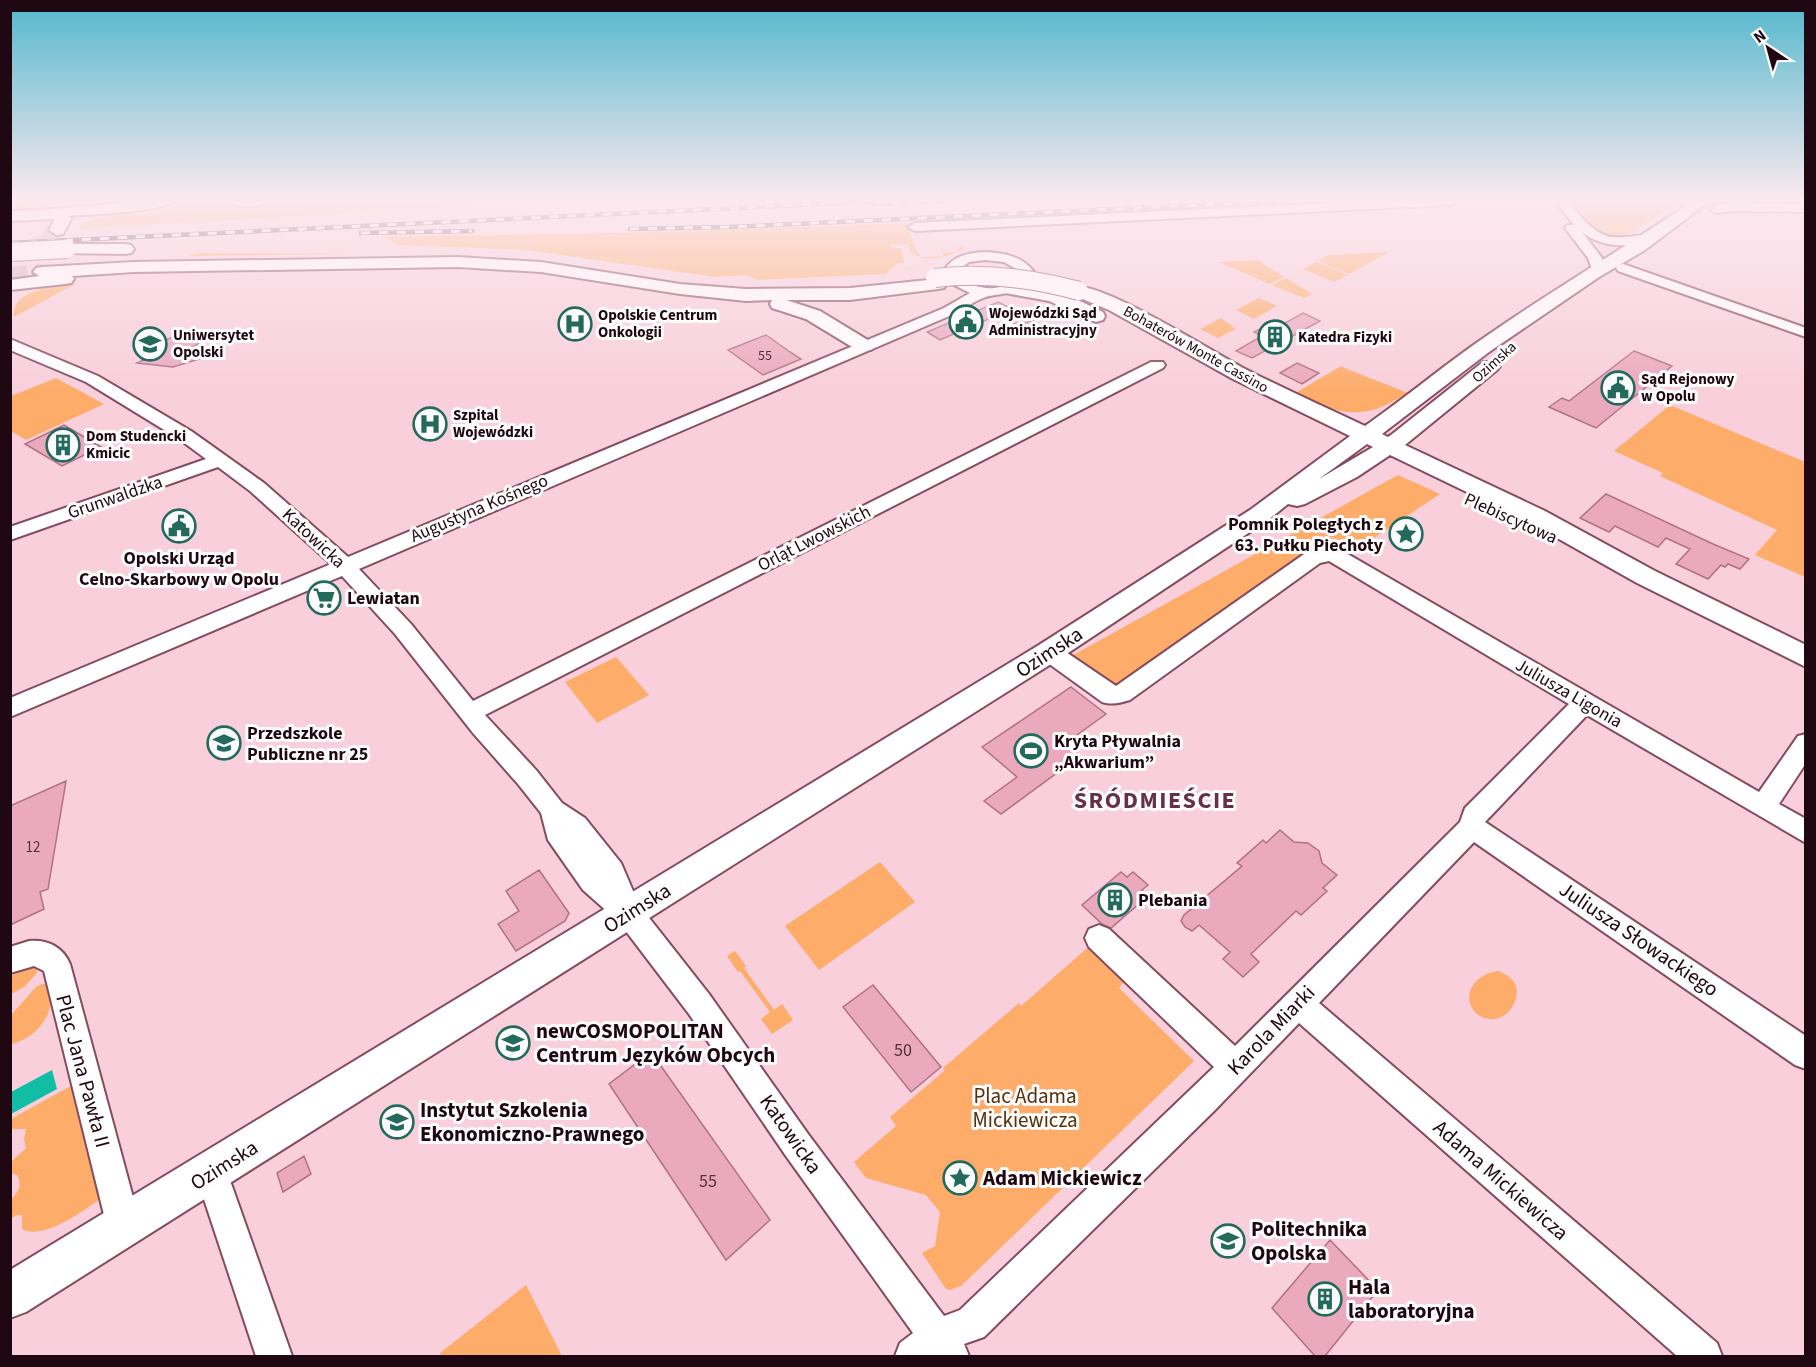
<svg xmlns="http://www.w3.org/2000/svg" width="1816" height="1367" viewBox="0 0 1816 1367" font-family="'Source Sans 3',sans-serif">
  <rect width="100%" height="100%" fill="#f8cfdb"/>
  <path fill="#fdac6a" d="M139,201l-125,7 5,-5z
    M185,201h365l-473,28c27,-23 86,-8 108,-28z
    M1663,201h20l-59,35c-25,5 -39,-13 -53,-31l7,-2 59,1z
    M912,223l-3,6 6,18 6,10 22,-1v-3l14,-2 3,-4 6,1c-18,8 -37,17 -56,4l-2,-8 -17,1v3h10l3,14 -8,2 -10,9 50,-10 -53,11 -125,6 -12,-5 -30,2 -190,-27 -127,-5 -15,-8 286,-5z
    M1389,252l-40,22 -31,-13 11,-6z
    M199,253l153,1 -164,2z
    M1258,260l26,17 -14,7 -52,-22z
    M1316,262l32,13 -14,7 -31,-13z
    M1286,278l26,16 -8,4 -32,-13z
    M77,283l-63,34c-4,-27 44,-32 63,-34z
    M1259,298l18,8 -23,13 -18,-9z
    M1221,318l15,11 -18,9 -18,-9z
    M1341,366l6,3 61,24c-10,5 -19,11 -29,15 -30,11 -59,-2 -87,-13z
    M56,378l48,26 -78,36 -15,-9v-35z
    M1670,405l135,57v115l-50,-22 22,-25 -117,-54 3,-3 -49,-22z
    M1398,475l42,19 -84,56 -23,-12 -222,152 -43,-32z
    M616,657l33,38 -52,28 -32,-41z
    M880,862l35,40 -96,68 -34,-44z
    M1093,943l32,37 -6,8 75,73 -233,225 -11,4 -4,-1 -24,-36 13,-7 5,-34 -14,-17 -60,-17 -12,-16 42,-36 -6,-9 54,-46 -1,-3 76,-65 2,3z
    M735,951l11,15 -2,2 30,42 8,-6 11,16 -21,14 -11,-15 9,-7 -30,-41 -2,1 -11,-16z
    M28,967l9,1v5l-13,14 -13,7v-18z
    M1499,971c5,3 12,6 15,11 9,14 -5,38 -22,37 -18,0 -28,-18 -20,-32 6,-10 16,-15 27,-16z
    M42,984h5c14,24 -11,56 -36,60v-29l25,-28z
    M78,1082l27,114c-21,13 -59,45 -83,33v-14h-6l-5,4v-20c8,-7 11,-14 6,-24l-6,-2v-11l15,-14 -2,-9 2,-10h-15v-10z
    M526,1285l36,71h-120l-2,-3z"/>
  <path fill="#11bda4" d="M52,1070l5,19 -46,25v-22z"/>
  <path fill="#eba9be" stroke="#af7186" stroke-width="1.5" d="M998,302l36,18 -15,6 -21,-11 -58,25 -13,-8z
    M1303,313l17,8 -68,37 -16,-7 26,-15 -8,-4 16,-8 8,3z
    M185,331l21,9 -18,9 24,6 -39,12 -36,-4 26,-12 -10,-5z
    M766,335l24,17 11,7 -38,16 -35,-25z
    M1634,351l38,15 -76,62 -47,-21 13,-9 7,3z
    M1297,363l22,10 -17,11 -22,-11z
    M64,425l37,22 -39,19 -37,-22z
    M1606,494l107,50 36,15 -9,10 -12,-5 -3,3 -4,-2 -13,14 -32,-15 14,-15 -24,-11 -8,9 -43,-21 -6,6 -29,-14z
    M1071,687l35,27 -40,29 14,13 -79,58 -17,-13 33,-24 -35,-30z
    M66,781l-18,108 -8,3 4,17 -34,16v-119z
    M1280,830l14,12 14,1 11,8 3,12 15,12 -14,13 4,3 -26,24 -5,-4 -45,43 8,8 -16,15 -20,-18 7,-7 -31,-27 -7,6 -7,-4 -4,-6 3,-6 58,-49 -5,-3 26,-23 3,3z
    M539,870l30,43 -4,8 -49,30 -18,-27 21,-13 -13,-20z
    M1121,872l6,5 6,-5 15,13 -6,5 6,6 -37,32 -9,-4 -20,-19z
    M873,985l68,82 -30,25 -68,-85z
    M651,1052l119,168 -44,40 -117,-176z
    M304,1156l7,18 -28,18 -6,-19z
    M1330,1240l48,50 -53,66h-10l-43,-48z"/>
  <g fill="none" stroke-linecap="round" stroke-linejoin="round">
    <path stroke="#d7b1bd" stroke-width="18" stroke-dasharray="18 9" stroke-linecap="butt" d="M43,248l14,-18
      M10,276l32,-4"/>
    <defs>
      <path id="minor" d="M145,201h29c-13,12 -100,14 -122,16l-6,-4 6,-4z
        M227,201h42c-7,7 -35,7 -42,0z
        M1374,201h83l-6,4 -536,26 -7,-4 7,-4z
        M1562,201h12l-2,5c9,11 20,25 35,30 15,5 42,-6 51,2l-2,3c-26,6 -53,8 -74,-9l20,26 3,11 -7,4 -5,-1 -5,-14 -23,-30 2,-3h7l-15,-19z
        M1734,203l72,1v8l-72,-1 -18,2 -6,-4 6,-4z
        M985,252c19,1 37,4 49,20 -4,26 -34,19 -51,26 -10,4 -19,11 -29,16l-595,255 52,55 62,77 678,-339h12l2,3 -2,3 -678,347 51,55 26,33 23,15 36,45 18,42 70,89 99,140 136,182 16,-6 254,-243 -125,-120 -4,-9 4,-9 10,-4 10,4 126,117 225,-224 5,-14 104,-104 -240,-143 -9,2 -190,137c-10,3 -18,5 -28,2l-61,-44 -3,-6 3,-6 8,-2 8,2 59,40 191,-134 25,-4 7,1 420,243 39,-56 8,-2v29l-27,41 27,15v24l-219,-128 -102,107 321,214v33l-11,-4 -321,-223 -155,161 398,340 5,13h-45l-378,-333 -84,87 -231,227 -20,7 5,12h-74l5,-13 13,-10 -127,-177 -97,-142 -70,-92 -36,-32 -35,-50 -7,-27 -23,-29 -45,-51 -78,-99 -53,-58 -332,141v-19l321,-134 -81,-73 -32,-24 -208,73v-13l196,-68 -27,-20 -93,-57 -76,-32v-11l88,37 93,55 73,52 84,74 596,-249 26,-15 -24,-12 -3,-9c9,-16 24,-19 42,-20zM985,260l19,2 14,8 1,7c-17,16 -43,14 -61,-1l1,-7 10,-7z
        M1623,264l183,64v9l-188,-66 -2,-3 2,-3z
        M29,941c18,-2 34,6 41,23l71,263 -5,12 -12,5 -12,-5 -5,-12 -63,-256 -10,-5 -24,7v-26z
        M211,1156l12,4 4,12 65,184h-36l-61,-184 4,-12z"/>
      <path id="major" d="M1692,201h18l-65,49 -46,27 -110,75 -107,82 6,3 3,-2 92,-73h14l3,4 -3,4 -92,75 140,66 110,60 151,74v22l-169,-84 -110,-62 -137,-66 -33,22 -52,27 -8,2 -9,-2 -20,16 -209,139 -1033,653 -16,6v-48l1029,-625 211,-135 100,-74 -117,-57 -124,-69 -36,-15 -3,-4 3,-4c28,-7 144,68 176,84 38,19 77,37 116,55 37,-26 72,-55 110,-82 70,-50 146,-93 217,-143zM1367,444l6,3 -54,32 4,-3z
        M60,209l6,2 5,8 -8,15 -6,1 -8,-5 6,-11 -45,2v-10z
        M67,244h58l6,1 3,4 -3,4 -6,1 -64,-1 -3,-4 3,-4z
        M458,257l83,5 139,22 66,5 104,-1 88,-9 6,1 3,4 -3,4 -6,1 -88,11h-64l34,11 51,31 3,4 -3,4h-14l-51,-31 -34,-11 -2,-4 2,-4 -26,1 -66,-7 -139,-22 -83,-5 -324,5 -62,4 2,3 -3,4 -6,1 -55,6v-10l29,-4 -6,-4 3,-4 6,-1 92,-5z
        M1011,284l50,8 42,20 2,4 -2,4 -7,2 -47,-21 -44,-8 -3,-4 3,-4z"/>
    </defs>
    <use href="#minor" stroke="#854b5f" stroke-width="4"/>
    <use href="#major" stroke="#854b5f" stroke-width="4"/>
    <use href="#minor" fill="#fff" fill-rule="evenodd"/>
    <use href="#major" fill="#fff" fill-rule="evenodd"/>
    <defs>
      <path id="rail" d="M874,204l69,-3
        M630,229l100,-2 556,-26
        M361,233l111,-2
        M10,243l871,-42"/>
    </defs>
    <use href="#rail" stroke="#50353f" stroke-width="4.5"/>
    <use href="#rail" stroke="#fcfcfc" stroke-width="3" stroke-dasharray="9" stroke-linecap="butt"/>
    <defs>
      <path id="major-bridge" d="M10,252l57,-3
        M935,278c49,-6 96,0 144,13"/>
    </defs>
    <use href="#major-bridge" stroke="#854b5f" stroke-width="20" stroke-linecap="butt"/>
    <use href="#major-bridge" stroke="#fff" stroke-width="18"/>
  </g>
  <linearGradient id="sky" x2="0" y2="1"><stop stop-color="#52b8cd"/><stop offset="0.51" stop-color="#fce9ef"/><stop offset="1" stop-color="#fce9ef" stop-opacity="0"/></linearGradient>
  <rect width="1816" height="392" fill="url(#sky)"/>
  <defs>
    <symbol id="civic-ring" viewBox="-11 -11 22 22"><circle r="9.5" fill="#fcfcfc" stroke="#23695c" stroke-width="1.5"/><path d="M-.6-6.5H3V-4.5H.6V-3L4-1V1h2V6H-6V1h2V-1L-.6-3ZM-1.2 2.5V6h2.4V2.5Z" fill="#23695c"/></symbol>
    <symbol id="hospital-ring" viewBox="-11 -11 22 22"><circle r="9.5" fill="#fcfcfc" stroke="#23695c" stroke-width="1.5"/><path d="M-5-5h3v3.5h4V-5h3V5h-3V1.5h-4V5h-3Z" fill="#23695c"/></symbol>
    <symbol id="building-ring" viewBox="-11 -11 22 22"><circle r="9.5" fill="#fcfcfc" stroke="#23695c" stroke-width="1.5"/><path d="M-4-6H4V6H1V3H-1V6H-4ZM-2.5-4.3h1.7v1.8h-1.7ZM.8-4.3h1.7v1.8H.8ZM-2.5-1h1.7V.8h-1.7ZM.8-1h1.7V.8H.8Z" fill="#23695c"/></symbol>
    <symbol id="university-ring" viewBox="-11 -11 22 22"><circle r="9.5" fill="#fcfcfc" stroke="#23695c" stroke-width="1.5"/><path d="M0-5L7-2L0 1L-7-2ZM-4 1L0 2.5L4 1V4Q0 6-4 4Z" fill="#23695c"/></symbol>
    <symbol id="sight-ring" viewBox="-11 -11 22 22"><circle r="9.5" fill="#fcfcfc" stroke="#23695c" stroke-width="1.5"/><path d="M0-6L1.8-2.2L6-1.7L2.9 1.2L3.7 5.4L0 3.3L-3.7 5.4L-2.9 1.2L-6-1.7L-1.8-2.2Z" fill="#23695c"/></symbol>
    <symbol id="supermarket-ring" viewBox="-11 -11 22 22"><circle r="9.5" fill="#fcfcfc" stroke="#23695c" stroke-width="1.5"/><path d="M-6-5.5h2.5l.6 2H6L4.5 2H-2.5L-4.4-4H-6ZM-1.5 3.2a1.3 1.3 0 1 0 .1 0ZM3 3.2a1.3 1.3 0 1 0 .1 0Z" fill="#23695c"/></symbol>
    <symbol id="school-ring" viewBox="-11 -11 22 22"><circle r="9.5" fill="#fcfcfc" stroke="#23695c" stroke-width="1.5"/><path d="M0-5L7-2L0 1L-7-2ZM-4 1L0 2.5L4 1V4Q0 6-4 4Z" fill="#23695c"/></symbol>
    <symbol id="stadium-ring" viewBox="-11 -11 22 22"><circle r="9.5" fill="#fcfcfc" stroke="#23695c" stroke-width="1.5"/><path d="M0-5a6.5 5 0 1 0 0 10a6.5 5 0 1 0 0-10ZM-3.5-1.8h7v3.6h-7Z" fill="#23695c"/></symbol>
  </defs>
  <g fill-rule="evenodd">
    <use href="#civic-ring" x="947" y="303" width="38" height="38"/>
    <use href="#hospital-ring" x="556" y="305" width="38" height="38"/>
    <use href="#building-ring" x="1256" y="318" width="38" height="38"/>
    <use href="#university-ring" x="131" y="325" width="38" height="38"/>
    <use href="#civic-ring" x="1599" y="369" width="38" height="38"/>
    <use href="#hospital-ring" x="411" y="405" width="38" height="38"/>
    <use href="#building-ring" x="44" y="426" width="38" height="38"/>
    <use href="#civic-ring" x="160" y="507" width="38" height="38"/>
    <use href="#sight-ring" x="1387" y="515" width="38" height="38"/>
    <use href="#supermarket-ring" x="305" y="579" width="38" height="38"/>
    <use href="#school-ring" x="205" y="724" width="38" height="38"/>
    <use href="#stadium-ring" x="1012" y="732" width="38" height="38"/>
    <use href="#building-ring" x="1096" y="881" width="38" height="38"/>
    <use href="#school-ring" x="494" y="1024" width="38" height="38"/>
    <use href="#school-ring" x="378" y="1103" width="38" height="38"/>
    <use href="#sight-ring" x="941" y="1159" width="38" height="38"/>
    <use href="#university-ring" x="1209" y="1222" width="38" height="38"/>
    <use href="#building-ring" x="1306" y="1280" width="38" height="38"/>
  </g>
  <g text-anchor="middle" stroke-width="6" stroke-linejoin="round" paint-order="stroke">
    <g font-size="14" fill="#52303c">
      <text x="765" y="360">55</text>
    </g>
    <g font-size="15" font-weight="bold" fill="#1f0811" stroke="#fcfcfc" text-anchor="start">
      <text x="989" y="318">Wojewódzki Sąd<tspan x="989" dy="17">Administracyjny</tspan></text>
      <text x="598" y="320">Opolskie Centrum<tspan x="598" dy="17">Onkologii</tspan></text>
      <text x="173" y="340">Uniwersytet<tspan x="173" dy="17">Opolski</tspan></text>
      <text x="1298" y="342">Katedra Fizyki</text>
      <text x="1641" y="384">Sąd Rejonowy<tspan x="1641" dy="17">w Opolu</tspan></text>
      <text x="453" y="420">Szpital<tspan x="453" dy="17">Wojewódzki</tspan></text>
      <text x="86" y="441">Dom Studencki<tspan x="86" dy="17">Kmicic</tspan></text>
    </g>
    <g font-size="15" fill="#1f0811" stroke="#fcfcfc">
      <text transform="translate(1196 349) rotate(29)" y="5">Bohaterów Monte Cassino</text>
      <text transform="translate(1494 362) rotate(-42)" y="5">Ozimska</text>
    </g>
    <g font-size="15" fill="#52303c">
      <text x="33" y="852">12</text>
    </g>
    <g font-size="18" fill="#1f0811" stroke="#fcfcfc">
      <text transform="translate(115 497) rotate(-19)" y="6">Grunwaldzka</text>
      <text transform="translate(479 508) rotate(-23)" y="6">Augustyna Kośnego</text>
      <text transform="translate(1511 518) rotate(24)" y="6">Plebiscytowa</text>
      <text transform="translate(314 538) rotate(43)" y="6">Katowicka</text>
      <text transform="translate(814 538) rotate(-27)" y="6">Orląt Lwowskich</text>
      <text transform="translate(1569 693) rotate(30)" y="6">Juliusza Ligonia</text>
    </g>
    <g font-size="18" font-weight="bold" fill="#1f0811" stroke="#fcfcfc" text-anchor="start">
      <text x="1383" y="530" text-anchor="end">Pomnik Poległych z<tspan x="1383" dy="21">63. Pułku Piechoty</tspan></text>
      <text x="179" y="564" text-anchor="middle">Opolski Urząd<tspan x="179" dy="21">Celno-Skarbowy w Opolu</tspan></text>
      <text x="347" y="604">Lewiatan</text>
      <text x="247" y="739">Przedszkole<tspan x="247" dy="21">Publiczne nr 25</tspan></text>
      <text x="1054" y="747">Kryta Pływalnia<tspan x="1054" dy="21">„Akwarium”</tspan></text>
      <text x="1138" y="906">Plebania</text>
    </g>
    <g font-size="18" fill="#52303c">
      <text x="903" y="1056">50</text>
      <text x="708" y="1187">55</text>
    </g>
    <g font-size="21" fill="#1f0811" stroke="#fcfcfc">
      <text transform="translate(1049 652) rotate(-33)" y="7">Ozimska</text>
      <text transform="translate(637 908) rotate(-32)" y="7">Ozimska</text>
      <text transform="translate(1639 939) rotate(34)" y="7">Juliusza Słowackiego</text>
      <text transform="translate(1271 1030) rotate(-46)" y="7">Karola Miarki</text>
      <text transform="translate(83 1071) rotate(75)" y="7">Plac Jana Pawła II</text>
      <text transform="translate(791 1134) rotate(55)" y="7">Katowicka</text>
      <text transform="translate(224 1165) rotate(-32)" y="7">Ozimska</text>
      <text transform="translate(1501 1180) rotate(41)" y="7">Adama Mickiewicza</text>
    </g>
    <g font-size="21" font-weight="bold" fill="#1f0811" stroke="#fcfcfc" text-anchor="start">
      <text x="536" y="1038">newCOSMOPOLITAN<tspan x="536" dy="24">Centrum Języków Obcych</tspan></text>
      <text x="420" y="1117">Instytut Szkolenia<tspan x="420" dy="24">Ekonomiczno-Prawnego</tspan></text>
      <text x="983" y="1185">Adam Mickiewicz</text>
      <text x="1251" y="1236">Politechnika<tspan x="1251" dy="24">Opolska</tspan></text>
      <text x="1348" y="1294">Hala<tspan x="1348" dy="24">laboratoryjna</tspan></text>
    </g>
    <g font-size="21" fill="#58300a" stroke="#fcfcfc">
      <text x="1025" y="1103">Plac Adama<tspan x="1025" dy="24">Mickiewicza</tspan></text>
    </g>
    <g font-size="24" font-weight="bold" letter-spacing="1.5" fill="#673145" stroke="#fcfcfc">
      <text x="1155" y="808">ŚRÓDMIEŚCIE</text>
    </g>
  </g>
  <rect width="1816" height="1367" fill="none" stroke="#1f0811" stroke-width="24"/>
  <g transform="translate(1768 48) rotate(324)" stroke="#fcfcfc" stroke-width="4.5" paint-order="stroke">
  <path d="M0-4.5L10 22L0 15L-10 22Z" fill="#1f0811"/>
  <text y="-9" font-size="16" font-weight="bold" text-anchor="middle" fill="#1f0811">N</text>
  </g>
</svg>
